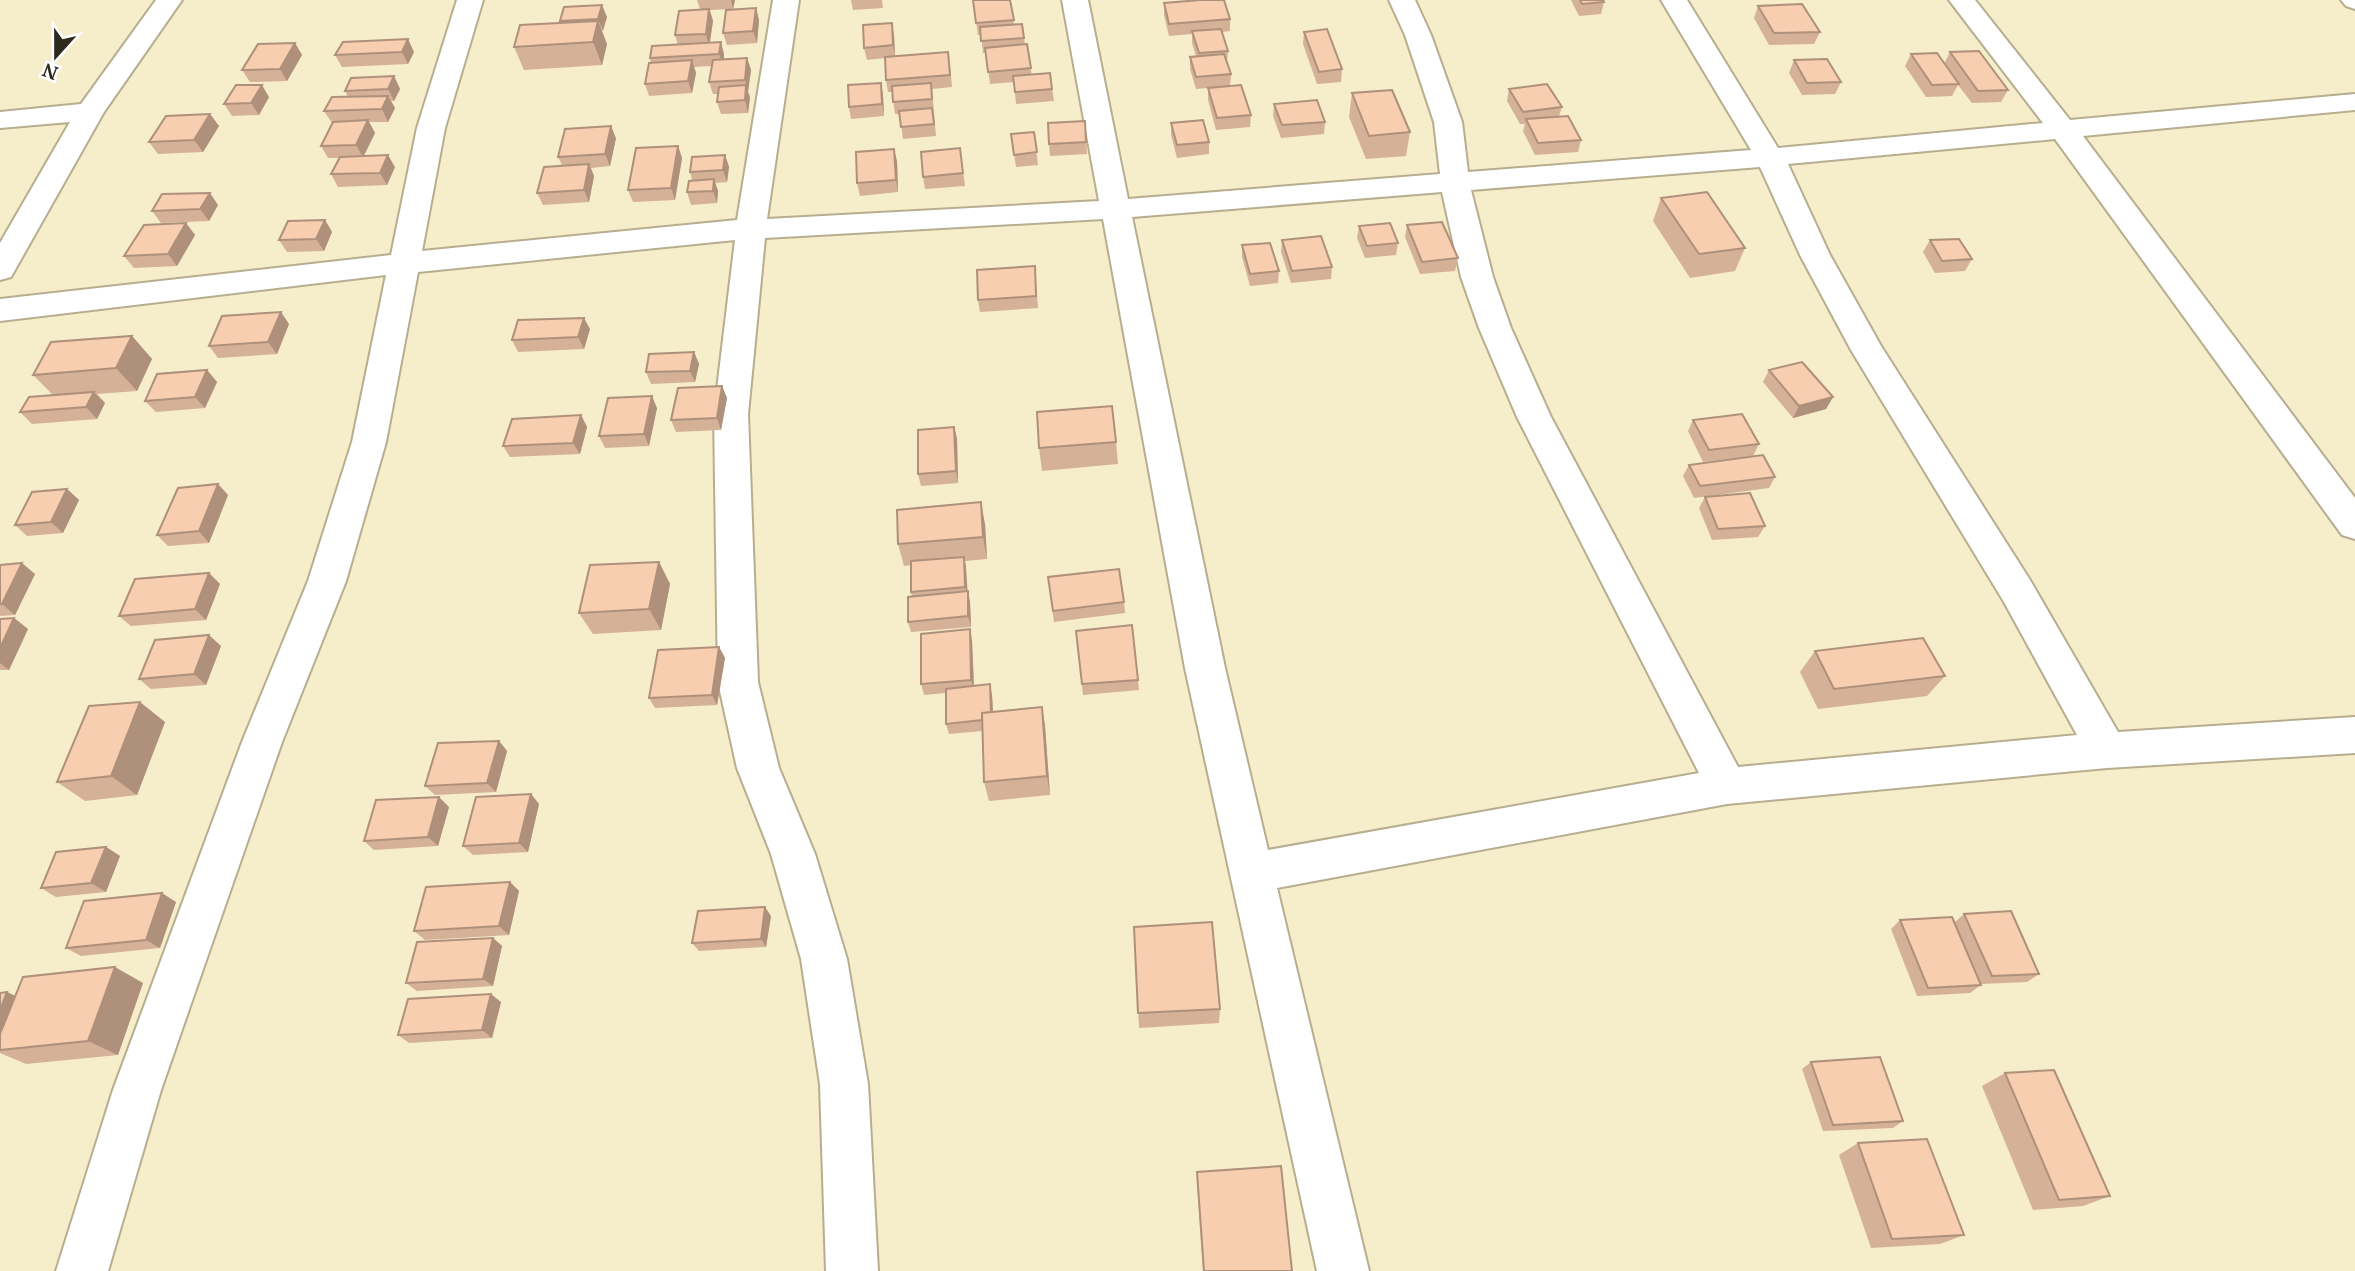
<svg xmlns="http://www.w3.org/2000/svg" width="2355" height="1271" viewBox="0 0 2355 1271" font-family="'PT Serif',serif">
  <rect width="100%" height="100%" fill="#f6edcb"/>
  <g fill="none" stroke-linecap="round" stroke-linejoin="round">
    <defs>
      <path id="minor" d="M156,0h26l-78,112 -93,165 -11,3v-37l70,-121 -70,6v-16l81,-8z
        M457,0h26l-38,128 -23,123 315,-31 36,-220h26l-32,219 332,-18 -37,-201h26l40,199 312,-25 -6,-52 -29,-87 -16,-35h26l16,35 31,87 6,50 283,-22 -90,-150h26l91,148 265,-25 -94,-123h26l95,120 285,-26v16l-272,26 272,362v41l-13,-4 -287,-396 -267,25 42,91 51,91 149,234 88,152 237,-15v36l-248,15 -380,36 -450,84 92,383h-52l-132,-603 -82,-449 -338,19 -17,176 10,268 21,86 36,86 32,105 21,125 10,187h-52l-6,-187 -19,-125 -30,-105 -34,-86 -19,-86 -4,-268 21,-174 -317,32 -32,170 -40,139 -64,161 -121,348 -53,181h-52l57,-181 129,-348 66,-161 44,-139 34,-167 -386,46v-22l391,-44 26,-127zM1760,167l40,88 51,95 153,252 73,133 -339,32 -187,-350 -40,-89 -18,-51 -22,-87zM1442,192l19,85 18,51 38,89 182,356 -431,77 -43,-182 -93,-451z
        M2341,0h14v9l-9,-3z"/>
    </defs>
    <use href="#minor" stroke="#b7ae8f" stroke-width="4"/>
    <use href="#minor" fill="#fff" fill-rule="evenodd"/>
  </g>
  <path fill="#d5b197" d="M697,0h38l-2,9 -23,1 3,11 -3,22 14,11v5l23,-1 4,12 -3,22 2,5 -2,16 -27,1 -4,-12 1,-8h-5l-4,-12 3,-16 -18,1 2,6 -4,20 -43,3 -4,-12 6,-21 -1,-5 28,-13 -3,-10 25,-26z
    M851,0h31l1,8 -30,2z
    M973,0h37l4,24h8l3,21 7,30 20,14 2,12 -38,3 -2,-22 -24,2 -4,-31h-3l-2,-18h-3z
    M1571,0h32l1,2 -3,12 -22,2z
    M1164,3l66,16v12l-8,1 6,19 -1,12 4,11 -1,12 -34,3 -6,-20v-12l6,-1 -4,-13v-9l-23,2 -5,-21z
    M1758,6l62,26 -6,12 -45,1 -15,-27z
    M756,8l3,12 -2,23 -30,2 -4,-12z
    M607,17l-5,14 5,13 -5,21 -78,5 -10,-23 46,-24v-2z
    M1304,32l38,37 -1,13 -24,2 -14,-40z
    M894,35l1,21 55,8 2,23 -20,2 4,47 -33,3 -3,-25h-5l-3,-22h-4l-2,-12 -1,-22 -18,2 -3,-12z
    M295,43l7,12 -15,26 -37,1 -8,-12z
    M414,52l-6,12 -66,3 -7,-12z
    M1950,52l58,38 -7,12 -29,1 -14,-18 -6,11 -26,1 -21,-31 6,-12 33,10z
    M1794,60l47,22 -6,12 -33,1 -13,-22z
    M394,76l6,13 -6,12h-3l4,7 -7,14h-19l6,11 -11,23 31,11 -8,18 -49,2 -7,-13 8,-16h-11l-7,-12 11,-23 -8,-12 24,-14 -3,-6z
    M1208,88l43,27 -1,12 -34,3 -8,-30z
    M1509,89l53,18 -3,9 22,24 -3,12 -43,3 -12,-24 2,-7h-5l-13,-23z
    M1352,93l58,39 -4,24 -40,3 -17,-42z
    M883,95l1,21 -33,3 -2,-12z
    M269,97l-10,18 -27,1 -8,-12z
    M1274,104l51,18 -1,12 -43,4 -8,-22z
    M210,114l9,12 -16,26 -45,2 -9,-12z
    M1085,121l2,33 -37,2 -1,-12z
    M1171,123l38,19v12l-32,4 -6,-23z
    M1034,132l4,33 -22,2 -5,-33z
    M616,138l-6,28 -19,2 3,8 -5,26 -46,3 -6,-12 25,-28 -4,-8z
    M678,146l4,12 -7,42 -42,2 -5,-12z
    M960,148l5,38 -40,3 -2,-12z
    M725,155l4,12 -2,15 -12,1 3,8 -1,12 -26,2 -4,-13 5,-12 -2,-8z
    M897,161l1,31 -38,4 -3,-13z
    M1661,198l84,50 -10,23 -45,7 -37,-57z
    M218,205l-9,16 -48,2 -9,-12z
    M325,220l7,12 -8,19 -37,1 -8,-12z
    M186,223l9,12 -18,31 -43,2 -10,-12z
    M1407,225l51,33 -3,13 -35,3 -15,-37z
    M1359,226l39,17 -2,12 -31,3 -8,-20z
    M1282,240l50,27 -1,12 -40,4 -10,-31z
    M1930,240l42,19 -7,12 -30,2 -12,-21z
    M1242,245l37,26 -1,12 -28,3 -8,-29z
    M1035,266l3,42 -58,4 -2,-12z
    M289,324l-12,30 -59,4 -9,-12z
    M590,329l-6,20 -66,3 -6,-12z
    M132,336l20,23 -15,32 -40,3 8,9 -8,16 -65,5 -12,-12 33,-17 -20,-20z
    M694,352l5,12 -4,18 -44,2 -5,-12z
    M207,370l10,12 -12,26 -49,4 -11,-11z
    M1769,370l64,27 -7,12 -33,9 -30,-36z
    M722,386l5,12 -6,32 -45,2 -5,-12z
    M657,408l-8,38 -44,2 -6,-12z
    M581,415l6,12 -7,27 -70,3 -7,-11z
    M1693,420l66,24 -6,12 -50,6 -15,-31z
    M957,438l1,45 -37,3 -3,-12z
    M1116,442l2,22 -76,7 -3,-23z
    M1689,465l86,12 -6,11 -75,10 -11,-22z
    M218,484l10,11 -19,48 -41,3 -11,-11z
    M67,489l12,11 -16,33 -36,3 -12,-11z
    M1705,497l60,29 -7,11 -46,3 -13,-32z
    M985,524l2,35 -22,2 1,7 1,23 3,11 1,25 -60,5 -3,-10 4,-25 -1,-5v-27l-7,1 -6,-22z
    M659,562l11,22 -9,46 -68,4 -14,-21z
    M0,565l35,9 -20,41 -15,1z
    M209,573l11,11 -14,36 -75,6 -12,-10z
    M1048,577l76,25 1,11 -71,9z
    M14,618l14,11 -19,41h-9v-51z
    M1076,631l62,49 1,10 -56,5z
    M972,640l2,46 18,9 1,17 49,-5 3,19 5,69 -61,6 -5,-19 -2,-51 -33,3 -3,-10v-31l-22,2 -3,-11z
    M221,646l-15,39 -55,4 -12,-10z
    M719,647l6,11 -8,47 -62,3 -6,-10z
    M1815,651l130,25 -18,20 -109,13 -18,-37z
    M165,722l-28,73 -52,6 -28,-19z
    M499,741l8,10 -11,41 -61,3 -10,-9z
    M531,794l8,10 -11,48 -55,3 -10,-9z
    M449,807l-11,39 -64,4 -10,-9z
    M106,847l14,9 -14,36 -50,5 -15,-9z
    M510,882l9,9 -10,44 -84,5 -11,-9z
    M176,902l-16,46 -79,8 -15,-8z
    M1964,914l75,60 -12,8 -46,2v1l-11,8 -53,3 -26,-67 9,-9 55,2z
    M771,916l-5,31 -67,4 -7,-8z
    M1134,927l86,82 -1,14 -80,5z
    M493,938l9,8 -9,40 -76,5 -11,-8z
    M143,983l-25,72 -92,9 -26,-11v-60l7,-1 8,4z
    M501,1002l-9,36 -83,5 -11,-8z
    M1811,1062l92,59 -10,7 -70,3 -21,-62z
    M2005,1073l105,123 -27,10 -50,4 -51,-124z
    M1858,1143l106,92 -24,9 -69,4 -32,-93z
    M1197,1172l95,99h-89l-6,-88z"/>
  <path fill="#ae907b" d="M731,0h4l-2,9z
    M602,5l5,12 -4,14 -5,-12z
    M756,8l3,12 -2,23 -4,-12z
    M709,9l4,12 -4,25 -3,-12z
    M598,21l9,23 -5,21 -9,-23z
    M892,23l2,12 1,23 -2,-13z
    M408,39l6,13 -6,12 -6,-12z
    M721,42l3,12 -1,12 -4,-12z
    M295,43l7,12 -15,26 -7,-12z
    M747,58l4,12 -3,22 2,5 -2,16 -3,-13 1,-15 -1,-5z
    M692,60l4,13 -4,20 -4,-12z
    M394,76l6,13 -6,12 -6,-12z
    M881,83l2,12 1,21 -2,-12z
    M262,85l7,12 -10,18 -8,-12z
    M388,96l7,12 -7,14 -6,-13z
    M210,114l9,12 -16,26 -9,-12z
    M368,120l7,13 -12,24 -7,-12z
    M611,126l5,12 -6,28 -5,-12z
    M678,146l4,12 -7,42 -4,-12z
    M894,149l3,12 1,31 -2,-12z
    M388,155l7,12 -8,18 -7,-12z
    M725,155l4,12 -2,15 -4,-12z
    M589,164l5,12 -5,26 -5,-12z
    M714,179l4,12 -1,12 -4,-12z
    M210,193l8,12 -9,16 -9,-12z
    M325,220l7,12 -8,19 -8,-12z
    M186,223l9,12 -18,31 -9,-12z
    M281,312l8,12 -12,30 -9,-12z
    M584,318l6,11 -6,20 -6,-12z
    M132,336l20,23 -15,32 -21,-23z
    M694,352l5,12 -4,18 -5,-11z
    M207,370l10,12 -12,26 -10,-11z
    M722,386l5,12 -6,32 -4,-12z
    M94,392l11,11 -8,16 -11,-12z
    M652,396l5,12 -8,38 -5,-12z
    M1833,397l-7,12 -33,9 6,-12z
    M581,415l6,12 -7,27 -7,-11z
    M954,427l3,11 1,45 -2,-12z
    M218,484l10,11 -19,48 -10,-12z
    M67,489l12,11 -16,33 -12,-11z
    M981,502l4,22 2,35 -4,-22z
    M964,557l2,11 2,30 -3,-11z
    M659,562l11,22 -9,46 -12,-21z
    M22,563l13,11 -20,41 -13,-11z
    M209,573l11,11 -14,36 -11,-11z
    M968,591l2,11 1,25 -3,-11z
    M14,618l14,11 -19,41 -9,-7v-15z
    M970,629l2,11 2,50 -3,-10z
    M209,635l12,11 -15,39 -12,-11z
    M719,647l6,11 -8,47 -5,-10z
    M990,684l2,11 2,35 -3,-11z
    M140,702l25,20 -28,73 -26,-19z
    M1042,707l3,19 5,69 -3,-19z
    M499,741l8,10 -11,41 -9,-9z
    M531,794l8,10 -11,48 -9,-9z
    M439,797l10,10 -11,39 -10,-9z
    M106,847l14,9 -14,36 -15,-9z
    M510,882l9,9 -10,44 -10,-9z
    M162,893l14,9 -16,46 -14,-8z
    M765,907l6,9 -5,31 -5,-8z
    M493,938l9,8 -9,40 -10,-7z
    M115,967l28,16 -25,72 -30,-14z
    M7,992l16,8 -23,49v-39z
    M491,994l10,8 -9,36 -10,-8z"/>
  <path fill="#f8ceb0" stroke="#ae907b" stroke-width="2" d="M973,0h37l4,20 -38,3z
    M1200,0h24l6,19 -61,5 -5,-21z
    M1580,0h23l1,2 -22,2z
    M1802,4l18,28 -46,1 -16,-27z
    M602,5l-4,14 -38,2 4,-14z
    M756,8l-3,23 -30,2 3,-23z
    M709,9l-3,25 -31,1 4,-24z
    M598,21l-5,21 -79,5 6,-22z
    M892,23l1,22 -29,3 -1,-23z
    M1022,24l2,14 -43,3 -1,-14z
    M1221,29l7,22 -29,2 -7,-22z
    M1327,29l15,40 -23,3 -15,-40z
    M408,39l-6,13 -67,3 8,-13z
    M721,42l-2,12 -69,4 2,-12z
    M295,43l-15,26 -38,1 16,-26z
    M1027,44l4,24 -43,4 -3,-24z
    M1979,51l29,39 -30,1 -28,-39z
    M948,52l2,23 -64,5 -1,-23z
    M1937,53l22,31 -27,1 -21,-31z
    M1224,54l7,20 -35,3 -6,-20z
    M747,58l-2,22 -36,2 4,-22z
    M1827,59l14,23 -34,1 -13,-23z
    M692,60l-4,21 -43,3 4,-21z
    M1050,73l2,16 -37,3 -2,-16z
    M394,76l-6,13 -43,2 6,-13z
    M881,83l1,21 -33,3 -1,-22z
    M931,83l1,16 -39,3 -1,-16z
    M1547,84l15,23 -39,5 -14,-23z
    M236,85h26l-11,18 -27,1z
    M746,85l-1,15 -28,2 2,-15z
    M1241,85l10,30 -34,3 -9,-30z
    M1392,90l18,42 -41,4 -17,-43z
    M388,96l-6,13 -58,2 8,-14z
    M1317,100l8,22 -43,3 -8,-21z
    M932,108l2,16 -33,3 -2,-16z
    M210,114l-16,26 -45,2 17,-26z
    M1568,116l13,24 -43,3 -12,-24z
    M368,120l-12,25 -35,1 12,-24z
    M1203,120l6,22 -32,3 -6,-22z
    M1085,121l1,21 -37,2 -1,-21z
    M611,126l-6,28 -47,3 7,-28z
    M1034,132l3,20 -23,3 -3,-21z
    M678,146l-7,42 -43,2 8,-42z
    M960,148l3,25 -40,4 -2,-25z
    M894,149l2,31 -39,3 -1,-31z
    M388,155l-8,18 -49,1 9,-17z
    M725,155l-2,15 -33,2 2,-15z
    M589,164l-5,26 -47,3 7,-26z
    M714,179l-1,12 -26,1 2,-11z
    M1707,192l38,56 -46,6 -38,-56z
    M210,193l-10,16 -48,2 10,-17z
    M325,220l-9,19 -37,1 9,-19z
    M1442,222l16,36 -36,4 -15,-37z
    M186,223l-18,31 -44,2 20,-31z
    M1390,223l8,20 -31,3 -8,-20z
    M1321,236l11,31 -40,4 -10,-31z
    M1959,239l13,20 -30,2 -12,-21z
    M1270,243l9,28 -29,3 -8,-29z
    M1035,266l1,30 -58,4 -1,-30z
    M281,312l-13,30 -59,4 13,-30z
    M584,318l-6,19 -66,3 6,-20z
    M132,336l-16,32 -83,7 18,-33z
    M694,352l-4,19 -44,1 3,-18z
    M1802,362l31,35 -34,9 -30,-36z
    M207,370l-12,27 -50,4 12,-27z
    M722,386l-5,32 -46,2 7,-32z
    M94,392l-8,15 -66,5 9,-15z
    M652,396l-8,38 -45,2 9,-38z
    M1112,406l4,36 -77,6 -2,-36z
    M1742,414l17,30 -50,6 -16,-30z
    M581,415l-8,28 -70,3 9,-27z
    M954,427l2,44 -38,3v-44z
    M1763,455l12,22 -75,9 -11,-21z
    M218,484l-19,47 -42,4 21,-47z
    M67,489l-16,33 -36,3 17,-33z
    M1750,493l15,33 -47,3 -13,-32z
    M981,502l2,35 -85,7 -1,-34z
    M964,557l1,30 -54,5v-31z
    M659,562l-10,47 -70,4 11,-48z
    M22,563l-20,41h-2v-39z
    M1119,569l5,33 -71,9 -5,-34z
    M209,573l-14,36 -76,7 16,-37z
    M968,591v25l-60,6v-25z
    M14,618l-14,30v-29z
    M1132,625l6,55 -56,4 -6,-53z
    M970,629l1,51 -50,4v-50z
    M209,635l-15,39 -55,5 16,-39z
    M1923,638l22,38 -111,13 -19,-38z
    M719,647l-7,48 -63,3 9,-48z
    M990,684l1,28 -9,1v7l-36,4v-35z
    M140,702l-29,74 -54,6 32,-76z
    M1042,707l5,69 -63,6 -2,-69z
    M499,741l-12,42 -62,3 13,-43z
    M531,794l-12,49 -56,3 13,-49z
    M439,797l-11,40 -64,4 12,-41z
    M106,847l-15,36 -50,5 15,-36z
    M510,882l-11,44 -85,5 12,-44z
    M162,893l-16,47 -80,8 18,-47z
    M765,907l-4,32 -69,4 6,-32z
    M2011,911l28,63 -47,2 -28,-62z
    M1952,917l29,68 -53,3 -28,-68z
    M1212,922l8,87 -82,4 -4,-86z
    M493,938l-10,41 -77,4 11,-41z
    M115,967l-27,74 -88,9v-16l23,-57z
    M7,992l-7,18v-17z
    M491,994l-9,36 -84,5 10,-36z
    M1880,1057l23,64 -70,4 -22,-63z
    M2054,1070l56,126 -51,4 -54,-127z
    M1927,1139l37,96 -72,4 -34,-96z
    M1281,1166l11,105h-88l-7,-99z"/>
  <g transform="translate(56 56) rotate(201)" stroke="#ffffff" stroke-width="5" paint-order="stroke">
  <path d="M0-5L12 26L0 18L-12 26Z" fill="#2d291d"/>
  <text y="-10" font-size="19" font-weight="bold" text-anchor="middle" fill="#2d291d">N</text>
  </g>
</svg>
